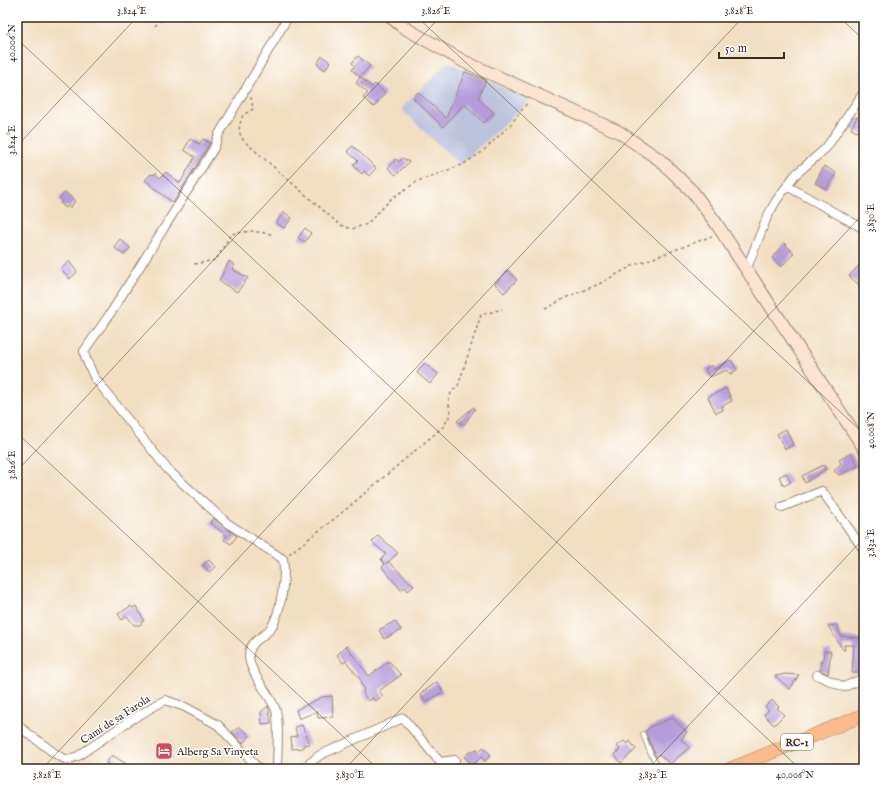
<svg xmlns="http://www.w3.org/2000/svg" width="881" height="786" viewBox="0 0 881 786" font-family="'IM FELL English',serif">
  <rect width="100%" height="100%" fill="#fff"/>
  <filter id="ink" filterUnits="userSpaceOnUse"><feTurbulence type="fractalNoise" baseFrequency=".025" numOctaves="2"/><feDisplacementMap in="SourceGraphic" scale="8" xChannelSelector="R" yChannelSelector="G"/><feConvolveMatrix kernelMatrix="1 2 1 2 8 2 1 2 1" color-interpolation-filters="sRGB"/></filter>
  <filter id="wash" filterUnits="userSpaceOnUse"><feTurbulence type="fractalNoise" baseFrequency=".012" numOctaves="4" result="noise"/><feDisplacementMap in="SourceGraphic" scale="16" xChannelSelector="R" yChannelSelector="G"/><feGaussianBlur stdDeviation="0.9" result="paint"/><feColorMatrix in="noise" values="0 0 0 0 0 0 0 0 0 0 0 0 0 0 0 0 0 1.4 0 .05"/><feComposite in="paint" operator="in"/></filter>
  <g filter="url(#wash)">
    <rect width="100%" height="100%" fill="#f2dfc1"/>
    <path fill="#bec3dd" d="M448,62l82,38 -70,65 -59,-56z"/>
    <g id="blocks">
      <path fill="#b59cdb" d="M322,56l8,6 -5,8 -8,-6z
        M358,56l12,10 -10,11 12,10 3,-3 10,9 -11,14 -11,-9 5,-5 -12,-10 4,-6 -8,-7 3,-4 -3,-3z
        M465,72l21,8 -8,18 16,15 -10,10 -20,-19 -21,23 -30,-29 5,-6 28,26z
        M857,117l7,3v15l-13,-6z
        M190,139l9,5 4,-5 7,4 -37,60 -28,-23 6,-6 2,1 2,-2 5,5 6,-6 14,11 15,-26 -11,-7z
        M353,146l23,22 -7,8 -5,-5 -2,3 -9,-9 5,-4 -11,-10z
        M403,158l6,4 -13,13 -8,-7 8,-9 3,3z
        M824,166l12,7 -10,16 -11,-6z
        M65,192l10,9 -5,7 -2,-2 -2,2 -6,-5 2,-2 -3,-2z
        M284,212l8,6 -8,10 -8,-5z
        M305,228l6,5 -6,9 -7,-4z
        M120,239l10,9 -6,7 -10,-8z
        M784,243l10,10 -13,14 -9,-9z
        M864,260v20l-5,5 -10,-9z
        M69,261l8,11 -7,7 -9,-10z
        M229,261l6,4 -3,4 16,9 -11,14 -18,-11z
        M508,270l9,10 -13,13 -9,-9z
        M731,360l6,10 -7,4 -3,-4 -18,7 -4,-8 7,-4 2,4z
        M424,363l14,11 -8,10 -13,-11z
        M726,388l6,13 -10,5 1,4 -7,3 -8,-16z
        M474,407l1,2 -11,16 -7,-4z
        M786,429l7,16 -8,4 -8,-15z
        M851,453l7,13 -19,9 -5,-4 7,-8 -2,-3z
        M823,465l3,4 -21,14 -3,-7z
        M786,473l5,9 -7,4 -5,-9z
        M213,518l24,18 -6,8 -7,-4 3,-4 -17,-13z
        M378,535l20,18 -12,11 2,-3 26,25 -6,5 -3,-4 -4,3 -19,-23 3,-3 -4,-5 5,-5 -14,-12z
        M209,560l7,7 -7,5 -6,-7z
        M131,606l2,2 3,-2 8,14 -4,5h-6l-7,-9 -5,4 -4,-6z
        M395,621l6,9 -17,9 -5,-9z
        M837,625l4,11 23,3v21h-2l-1,13h-9l2,-28h-10l1,5h-2l-15,-24z
        M346,646l23,30 20,-15 12,14 -22,16 4,5 -8,5 -2,-3 -5,3 -5,-8 1,-5 -4,-5 2,-1 -16,-21 -3,2 -6,-8z
        M824,651h7l-3,23 -8,-4 1,-9h2z
        M781,675l4,-1 14,1 -9,14 -15,-13z
        M437,682l6,10 -18,10 -5,-8z
        M332,696l1,21 -15,1 -1,-7 -18,8 -3,-9 26,-13z
        M772,700l7,7 -2,1 7,7 -10,10 -10,-10 5,-5 -4,-3z
        M268,706l3,17 -9,1 -1,-12z
        M672,718l15,14 -6,8 9,7 -20,17 -11,-10 -3,3 -11,-25 5,-5z
        M302,725l8,19 -7,1v3l-11,1 -1,-12 6,-1 -2,-9z
        M240,727l10,9 -7,7 -11,-11z
        M624,741l3,3 3,-3 6,8 -15,14 -7,-9 6,-4 -3,-4z
        M483,747l8,8 -6,6 -4,-4 -8,8 -9,-8 4,-4 9,-4 2,3z
        M112,755l22,14h-18l-10,-6z"/>
    </g>
  </g>
  <g filter="url(#ink)">
    <use href="#blocks" fill-opacity="0" stroke="#968470" stroke-width="1"/>
    <g fill="none" stroke-linecap="round" stroke-linejoin="round">
      <defs>
        <path id="lane" d="M643,734l8,21 9,14"/>
        <path id="street" d="M787,186l77,43
          M747,268l20,-51 9,-16 19,-26 31,-27 38,-56
          M782,507l40,-16 42,59
          M817,675l27,12 20,-9
          M17,725l40,30 10,5 11,-4 51,-35 36,-21 20,7 33,18 41,44
          M277,769c0,-14 3,-51 -2,-61 -6,-15 -27,-37 -26,-54 1,-13 14,-16 21,-25 11,-14 16,-53 13,-70l-56,-36 -59,-53 -74,-93 -8,-18 -2,-8 28,-40 102,-163 5,-14 69,-117
          M302,769l18,-14 83,-37 37,44 15,-2"/>
        <path id="secondary" d="M391,17l12,10 60,34 156,71 41,28 32,31 24,32 148,225"/>
        <path id="primary" d="M730,769l134,-54"/>
      </defs>
      <use href="#lane" stroke="#968470" stroke-width="5.5"/>
      <use href="#street" stroke="#968470" stroke-width="10"/>
      <use href="#secondary" stroke="#968470" stroke-width="14"/>
      <use href="#primary" stroke="#968470" stroke-width="14"/>
      <path stroke="#968470" stroke-width="1.5" stroke-dasharray="3 3" stroke-linecap="butt" d="M155,26l8,-9
        M251,97l2,12 -10,6c-4,10 -6,17 1,26l96,84 12,4 15,-5 25,-26 26,-17 44,-16 20,-13 29,-28 17,-22
        M194,264l22,-4 15,-26 20,-3 21,3
        M545,309l22,-12 30,-12 35,-19 80,-30
        M289,554l49,-38 106,-90 7,-13c-4,-11 -3,-20 7,-27l23,-71 21,-6"/>
      <use href="#lane" stroke="#fff" stroke-width="4"/>
      <use href="#street" stroke="#fff" stroke-width="8"/>
      <use href="#secondary" stroke="#fde4d1" stroke-width="12"/>
      <use href="#primary" stroke="#fbbb8c" stroke-width="13"/>
    </g>
  </g>
  <path fill="none" stroke="#3b2a1e" stroke-width="1" stroke-opacity="0.45" d="M417,17l447,417M839,17l25,23M17,39l783,730M17,146l120,-129M17,433l361,336M17,471l423,-454M42,769l701,-752M345,769l519,-556M648,769l216,-231"/>
  <defs>
    <symbol id="hotel-square" viewBox="-11 -11 22 22"><rect x="-9" y="-9" width="18" height="18" rx="4" fill="#d1495b" stroke="#fff"/><path d="M-6-4.5h1.5V1H6V5H4.5V3h-9V5H-6ZM-4 0a1.8 1.8 0 1 1 3.6 0ZM.5 0V-2.5h3Q6-2.5 6 0Z" fill="#fff"/></symbol>
  </defs>
  <g fill-rule="evenodd">
    <use href="#hotel-square" x="154" y="741" width="20" height="20"/>
  </g>
  <g text-anchor="middle" stroke-width="3" stroke-linejoin="round" paint-order="stroke">
    <rect fill="#fff" stroke="#766a62" stroke-width="1" x="781" y="734" width="32" height="16" rx="3"/>
    <g font-size="10" font-weight="bold" fill="#3b2a1e">
      <text x="797" y="746">RC-1</text>
    </g>
    <g font-size="11" fill="#3b2a1e" stroke="#fff">
      <text transform="translate(115 719) rotate(-33)" y="4">Camí de sa Farola</text>
    </g>
    <g font-size="11" fill="#3b2a1e" stroke="#fff" text-anchor="start">
      <text x="177" y="755">Alberg Sa Vinyeta</text>
    </g>
  </g>
  <rect width="881" height="786" fill="none" stroke="#fff" stroke-width="44"/>
  <path d="M719 52v6h65v-6" fill="none" stroke="#3b2a1e" stroke-width="2"/>
  <text x="725" y="52" font-size="12" fill="#3b2a1e" stroke="#ffffff" stroke-width="3" paint-order="stroke">50 m</text>
  <rect x="22" y="22" width="837" height="742" fill="none" stroke="#3b2a1e" stroke-width="1.5"/>
  <g font-size="10" text-anchor="middle" fill="#3b2a1e">
    <text x="132" y="14">3.824°E</text>
    <text x="436" y="14">3.826°E</text>
    <text x="739" y="14">3.828°E</text>
    <text transform="translate(11 43) rotate(-90)" y="4">40.006°N</text>
    <text transform="translate(11 140) rotate(-90)" y="4">3.824°E</text>
    <text transform="translate(870 218) rotate(-90)" y="4">3.830°E</text>
    <text transform="translate(870 430) rotate(-90)" y="4">40.008°N</text>
    <text transform="translate(11 465) rotate(-90)" y="4">3.826°E</text>
    <text transform="translate(870 543) rotate(-90)" y="4">3.832°E</text>
    <text x="47" y="778">3.828°E</text>
    <text x="350" y="778">3.830°E</text>
    <text x="653" y="778">3.832°E</text>
    <text x="795" y="778">40.006°N</text>
  </g>
</svg>
